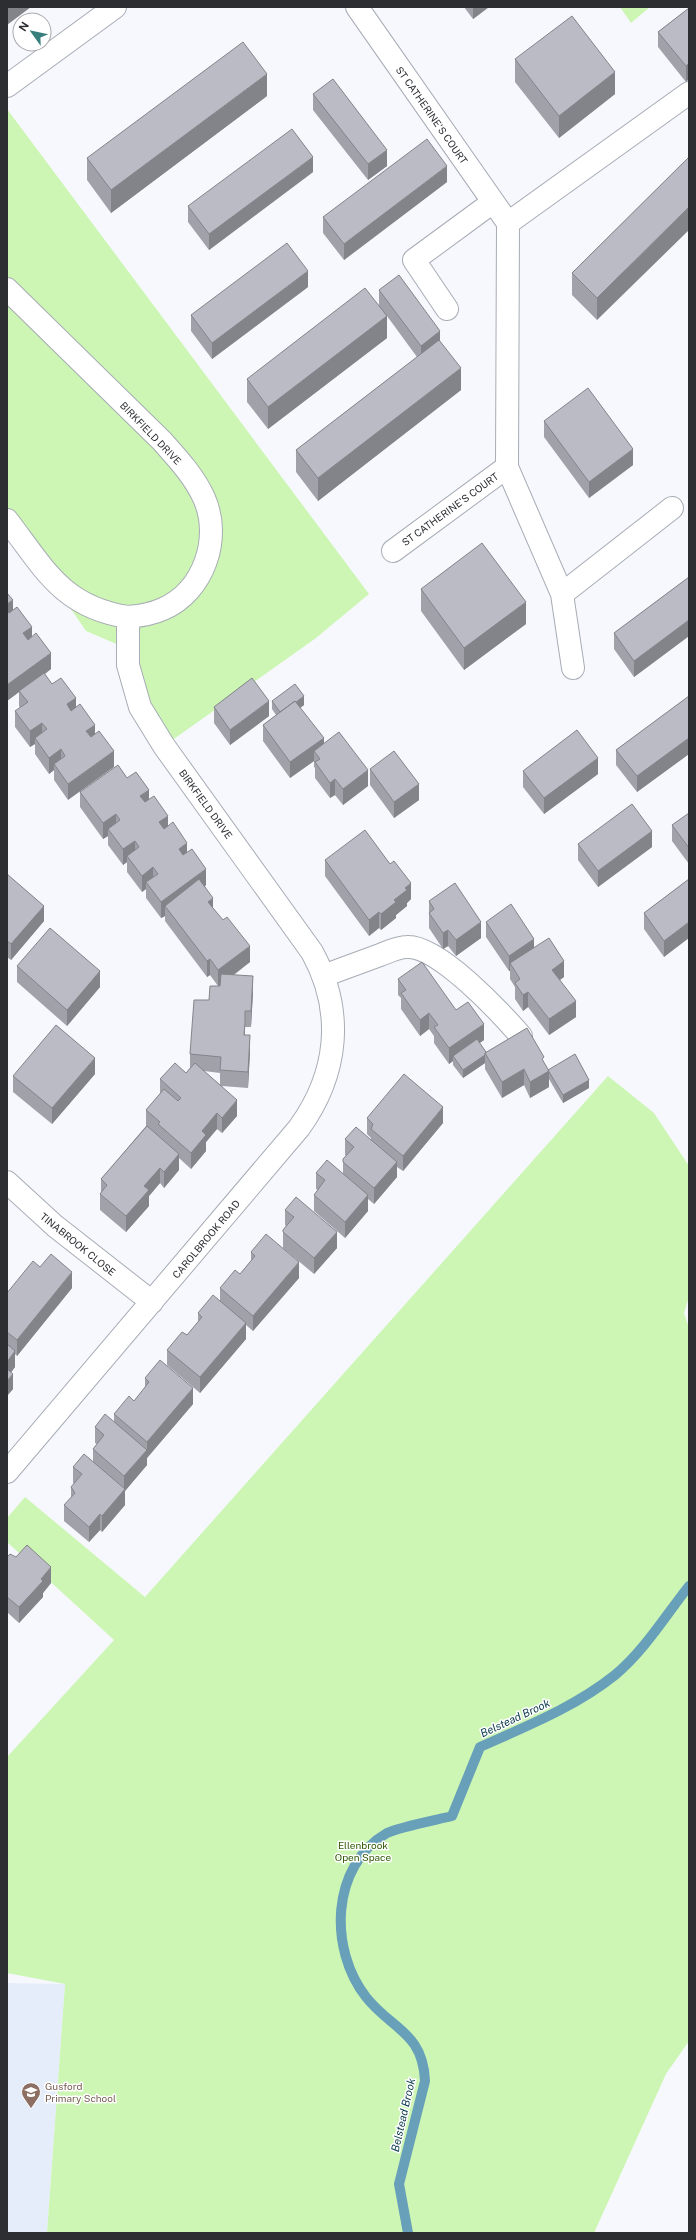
<svg xmlns="http://www.w3.org/2000/svg" width="696" height="2240" viewBox="0 0 696 2240" font-family="'Public Sans',sans-serif">
  <rect width="100%" height="100%" fill="#f6f8fe"/>
  <path fill="#e6edfa" d="M7,1983l58,1 -18,249h-40z"/>
  <path fill="#cdf6b4" d="M620,7h30l-19,16z
    M7,109l362,485 -53,44 -152,108 -36,-97 -42,-18 -45,-66 -34,-45z
    M608,1076l46,37 35,53v131l-5,16 5,15v713l-23,33 -72,159h-547l18,-249 -58,-11v-216l107,-117 -107,-98v-24l18,-21 120,100z"/>
  <g fill="none" stroke-linecap="round" stroke-linejoin="round">
    <path stroke="#68a0ba" stroke-width="10" d="M408,2233l-9,-49 26,-103c-2,-49 -33,-51 -59,-84 -37,-47 -36,-131 21,-164 12,-6 49,-13 65,-17l28,-69c47,-21 95,-40 135,-72 29,-24 51,-60 74,-89"/>
    <defs>
      <path id="minor" d="M357,7l151,216 -1,244 55,127 11,74
        M7,86l108,-79
        M508,223l181,-130
        M7,289l155,152c16,18 32,35 42,57 18,40 0,93 -41,111 -11,5 -23,7 -35,8
        M447,309l-33,-49 79,-58
        M7,520c37,48 55,87 121,97v48l12,42 24,39 148,206c33,60 26,122 -13,176l-292,344
        M393,551l114,-84
        M562,594l110,-86
        M323,976c19,-7 38,-14 57,-21 8,-3 18,-8 27,-8 31,-2 94,66 114,89
        M7,1182l48,44 97,76"/>
    </defs>
    <use href="#minor" stroke="#a7acb5" stroke-width="24"/>
    <use href="#minor" stroke="#fff" stroke-width="22"/>
  </g>
  <path fill="#a1a1a9" fill-rule="evenodd" d="M464,7h25l-16,12z
    M689,8l-3,74 -28,-35v-15z
    M515,59l100,35 -56,44 -44,-56z
    M313,94l74,72 -19,14 -55,-70z
    M267,96l-156,117 -24,-33v-22z
    M689,157l-92,163 -25,-25v-22z
    M313,172l-104,78 -21,-28v-16z
    M447,182l-103,78 -21,-27v-16z
    M308,287l-96,72 -21,-28v-16z
    M379,290l61,51 21,49 -143,111 -22,-29v-22l121,-93 -30,-41v22l-119,91 -21,-27v-23l132,-73z
    M544,421l89,44 -44,33 -45,-61z
    M689,577v59l-55,41 -20,-28v-16z
    M421,589l105,35 -62,46 -43,-59z
    M7,593l6,17 19,27 19,32 -6,5 7,10 24,14 -8,102 -14,-20v-10l-5,4 -14,-20v-10l-5,3 -15,-20v-16l5,-3 -1,-2v-14l-12,9z
    M689,696v58l-52,38 -21,-27v-15z
    M272,701l32,4 -4,3 24,36 44,42 -25,19 -8,-10 -5,3 -15,-20v-10l-1,-1v-6l-24,17 -27,-37v-16l13,-10 -4,-6z
    M214,707l55,9 -39,29 -16,-22z
    M370,769l49,31 -25,18 -24,-33z
    M523,771l75,3 -54,40 -21,-27z
    M127,778l22,21 38,53 19,33 -1,1 8,22 37,54 -16,13 19,17 -2,35h-6v8l5,16 -2,37 -26,-2 15,30 -15,17 -5,-4 -11,13v9l-15,18 -12,-11v12l-15,18 -4,-5 -11,13v10l-23,26 -26,-22v-16l1,-1v-14l45,-53v-16l14,-16v-15l26,-6 4,-5v-14l19,-54 9,-14 -8,-11 -3,2 -42,-56v-5l-4,2 -15,-20v-9l-4,3 -15,-20v-10l-4,3 -15,-20v-9l-5,3 -23,-32v-15zM204,1071l16,2v12z
    M689,813v51l-17,-23v-16z
    M578,844l74,3 -54,40 -20,-27z
    M325,860l86,39 -4,4v3l-11,9v3l-15,12 -2,-2 -10,8 -44,-60z
    M7,874l37,47 -33,39 -4,-3z
    M689,879l-25,78 -20,-28v-16z
    M429,901l52,37 -25,18 -8,-10 -5,3 -14,-21z
    M486,922l48,26 30,29 -4,3 16,37 -27,18 -21,-28 -5,4 -8,-12v-12l-5,-8v-8h-1l-23,-34z
    M17,966l83,21 -33,39 -50,-44z
    M398,979l58,31 28,30 -5,3 7,9 58,11 4,7 41,18 -26,15 -14,-24v8l-19,11 -6,-13 -22,13 -17,-29v-6l-22,15 -10,-13v-4l-4,3 -15,-21v-7l-5,-7 -9,7 -19,-27v-11l-3,-3z
    M95,1074l-43,50 -39,-32v-16z
    M367,1118l76,5 -40,48 -6,-4v10l-23,27 -6,-5v12l-23,27 -31,-27v-16l4,-5 -2,-1v-16l27,1v-15l3,-3 -1,-1v-16h26v-1l-4,-4z
    M285,1210l52,38 -23,26 -31,-26v-18l3,-4 -1,-1z
    M251,1252l48,26 -46,53 -7,-6v14l-46,54 -33,-28v-15l20,-15 11,-12v-10l22,-11v-14l20,-14 11,-13z
    M40,1267l32,21 -55,68 -2,-2v13l-4,5 2,17 -6,7v-103z
    M145,1378l48,26 -46,54v7l-22,26v14l-23,27 -2,-2 -11,12 -25,-21v-16l7,-7v-11l3,-3 -1,-1v-16l20,-5v-13l4,-5 -2,-1v-16l19,-5v-8l20,-13 11,-13z
    M7,1557l44,26 -8,10v4l-24,26 -11,-10v6l-1,1z"/>
  <path fill="#83838a" d="M7,7h24l-24,18z
    M473,7h16l-16,12z
    M689,63v16l-3,3v-16z
    M615,72v22l-56,44v-22z
    M267,74v22l-156,117v-23z
    M387,150v16l-19,14v-16z
    M313,157v15l-104,78v-16z
    M447,166v16l-103,78v-16z
    M689,207v23l-92,90v-22z
    M308,271v16l-96,72v-16z
    M387,316v22l-119,91v-22z
    M440,331v16l-19,15v-16z
    M461,368v22l-143,111v-23z
    M633,449v16l-44,33v-16z
    M13,600v16l-6,4v-16z
    M526,602v22l-62,46v-22z
    M689,620v16l-55,41v-16z
    M32,627v16l-9,6v-16z
    M51,653v16l-31,23 -1,-1v1l-12,9v-16z
    M304,696v9l-23,17v-8z
    M76,698v16l-9,6v-16z
    M269,701v15l-39,29v-15z
    M42,723v15h-7v6l-5,3v-16z
    M95,725v16l-9,6v-16z
    M324,738v16l-10,-3v10l-24,17v-16z
    M689,738v16l-52,38v-16z
    M61,749v16l-7,-1v6l-5,4v-16z
    M114,751v16l-46,33v-16z
    M598,758v16l-54,40v-16z
    M368,770v16l-25,19v-16z
    M335,779v16l-5,3v-15z
    M419,784v16l-25,18v-16z
    M149,790v15l-9,7v-16z
    M116,814v16l-8,-1v7l-5,3v-16z
    M168,816v16l-9,6v-16z
    M652,831v16l-54,40v-16z
    M135,841v16l-8,-1v6l-4,3v-16z
    M187,843v15l-8,7v-16z
    M153,867v16l-7,-1v7l-4,3v-16z
    M206,869v16l-36,27 -5,-6v10l-4,2v-16z
    M411,883v16l-4,4v3l-11,9v3l-15,12v-16l13,-14 11,-12z
    M213,898v16l-5,-12z
    M44,906v15l-33,39v-16z
    M379,912v16l-10,8v-16z
    M481,922v16l-25,18v-16z
    M689,922v16l-25,19v-16z
    M448,930v16l-5,3v-16z
    M534,939v16l-24,8v8h-1v-15z
    M250,946v16l-32,24v-16z
    M210,959v16l-3,2v-16z
    M564,961v16l-12,8v-15z
    M100,971v16l-33,39v-16z
    M253,976v16l-2,35v-16z
    M528,992v15l-5,4v-16z
    M576,1001v16l-27,18v-16z
    M245,1011v16l-1,24v-16z
    M429,1013v16l-9,7v-16z
    M484,1024v16l-28,20 -3,-4v5l-4,3v-16z
    M250,1035v16l-2,37v-16z
    M485,1055v8l-22,15v-8z
    M95,1058v16l-43,50v-16z
    M524,1069v16l-22,13v-16z
    M549,1071v16l-19,11v-16z
    M589,1080v8l-26,15v-8z
    M237,1100v16l-15,17v-15z
    M443,1107v16l-40,48v-15z
    M217,1113v16l-11,13v9l-15,18v-16l11,-22z
    M179,1154v16l-15,18v-16z
    M397,1162v15l-23,27v-16z
    M160,1168v15l-11,13v10l-23,26v-16l18,-30z
    M368,1195v16l-23,27v-16z
    M337,1232v16l-23,26v-16z
    M299,1262v16l-46,53v-15z
    M72,1272v16l-55,68v-16z
    M246,1323v16l-46,54v-16z
    M15,1351v16l-8,11v-16z
    M13,1374v15l-6,7v-15z
    M193,1388v16l-46,54v-16z
    M147,1450v15l-22,26v14l-23,27v-16l22,-26v-14z
    M100,1514v16l-11,12v-15z
    M51,1567v16l-8,10v4l-24,26v-16l22,-28z
    M8,1603v16l-1,1v-16z"/>
  <path fill="#bbbbc5" stroke="#83838a" d="M689,8v55l-3,3 -28,-34z
    M572,16l43,56 -56,44 -44,-57z
    M243,42l24,32 -156,116 -24,-32z
    M333,79l54,71 -19,14 -55,-70z
    M292,129l21,28 -104,77 -21,-28z
    M427,139l20,27 -103,78 -21,-27z
    M689,157v50l-92,91 -25,-25z
    M287,243l21,28 -96,72 -21,-28z
    M399,275l41,56 -19,15 -42,-56z
    M365,288l22,28 -119,91 -21,-28z
    M439,340l22,28 -143,110 -22,-28z
    M588,388l45,61 -44,33 -45,-61z
    M482,543l44,59 -62,46 -43,-59z
    M689,577v43l-55,41 -20,-28z
    M7,593l6,7 -6,4z
    M17,607l15,20 -9,6 5,7 8,-7 15,20 -44,32v-75l2,3z
    M44,673l8,11 9,-6 15,20 -9,6 4,7 9,-7 15,21 -9,6 5,6 8,-6 15,20 -46,33 -14,-20 11,-8 -4,-7 -12,9 -14,-20 12,-9 -5,-6 -12,8 -15,-20 13,-9 -9,-11z
    M252,678l17,23 -39,29 -16,-23z
    M295,684l9,12 -8,6 -1,-1 -15,11 -8,-11z
    M689,696v42l-52,38 -21,-26z
    M295,701l29,37 -34,24 -27,-37z
    M577,730l21,28 -54,40 -21,-27z
    M339,732l29,38 -25,19 -8,-10 -5,4 -15,-21 5,-3 -6,-8z
    M394,751l25,33 -25,18 -24,-33z
    M118,765l9,13 9,-6 13,18 -9,6 5,6 9,-6 14,20 -9,6 5,7 9,-7 14,21 -8,6 4,6 9,-6 14,20 -45,33 -15,-20 12,-8 -5,-7 -11,9 -15,-20 12,-9 -4,-6 -12,8 -15,-20 12,-9 -4,-6 -13,9 -23,-31z
    M632,804l20,27 -54,40 -20,-27z
    M689,813v35l-17,-23z
    M365,830l25,34 4,-3 17,22 -6,5 2,2 -13,10 2,2 -15,12 -2,-2 -10,8 -44,-60z
    M7,874l37,32 -33,38 -4,-3z
    M199,879l14,19 -5,4 15,18 4,-3 23,29 -32,24 -8,-11 -3,2 -42,-55z
    M689,879v43l-25,19 -20,-28z
    M455,883l26,39 -25,18 -8,-10 -5,3 -14,-20 5,-4 -5,-8z
    M511,904l23,35 -25,17 -23,-34z
    M50,928l50,43 -33,39 -50,-44z
    M549,938l15,23 -12,9 24,31 -27,18 -21,-27 -5,3 -8,-12 5,-4 -10,-16z
    M422,962l34,48 12,-8 16,22 -35,24 -15,-21 4,-2 -9,-12 -9,7 -19,-27 5,-3 -8,-11z
    M221,974l32,2 -2,35h-6v12l-1,12h6l-2,37 -28,-2 1,-13 -31,-3 4,-54h15l1,-14h10z
    M56,1025l39,33 -43,50 -39,-32z
    M527,1028l17,29 -2,2 7,12 -19,11 -6,-13 -22,13 -17,-29z
    M477,1039l9,13 -1,1v2l-22,15 -10,-14z
    M575,1054l14,26 -26,15 -15,-25z
    M175,1063l11,10 9,-10 42,37 -15,18 -5,-5 -15,18 4,4 -15,18 -33,-29 2,-2 -14,-12 18,-21 14,12 3,-3 -21,-19z
    M404,1074l39,33 -40,49 -32,-27 2,-5 -6,-6z
    M147,1126l32,28 -15,18 -4,-4 -16,18 5,4 -23,26 -26,-22 7,-9 -6,-6z
    M356,1127l41,35 -23,26 -31,-26v-3l11,-12 -9,-8z
    M327,1160l41,35 -23,27 -31,-27 11,-15 -9,-7z
    M296,1197l41,35 -23,26 -31,-26v-2l11,-13 -9,-7z
    M266,1234l33,28 -46,54 -33,-28 15,-18 5,4 15,-18 -4,-4z
    M51,1254l21,18 -55,68 -10,-8v-39l26,-32 7,6z
    M213,1295l33,28 -46,54 -33,-27 15,-18 5,3 15,-18 -4,-4z
    M7,1344l8,7 -8,11z
    M160,1360l33,28 -46,54 -33,-28 15,-18 5,5 15,-19 -4,-4z
    M7,1369l6,5 -6,7z
    M105,1414l42,36 -23,26 -31,-27 11,-14 -9,-8z
    M84,1454l41,35 -23,27 -2,-2 -11,13 -25,-22 11,-12 -4,-6 11,-13 -9,-7z
    M27,1545l24,22 -10,12 2,2 -24,26 -12,-10v-40l3,-3 6,3z"/>
  <defs>
    <symbol id="school-pin" viewBox="-11 -11 22 30"><path d="M0 17L-7.5 6A9.5 9.5 0 1 1 7.5 6Z" fill="#8d6e63" stroke="#fff"/><path d="M0-5L7-2L0 1L-7-2ZM-4 1L0 2.5L4 1V4Q0 6-4 4Z" fill="#fff"/></symbol>
  </defs>
  <g fill-rule="evenodd">
    <use href="#school-pin" x="20" y="2081" width="22" height="30"/>
  </g>
  <g text-anchor="middle" stroke-width="3" stroke-linejoin="round" paint-order="stroke">
    <g font-size="10" fill="#2c2e32" stroke="#fff">
      <text transform="translate(432 115) rotate(55)" y="4">ST CATHERINE'S COURT</text>
      <text transform="translate(151 433) rotate(46)" y="4">BIRKFIELD DRIVE</text>
      <text transform="translate(450 509) rotate(-36)" y="4">ST CATHERINE'S COURT</text>
      <text transform="translate(206 804) rotate(54)" y="4">BIRKFIELD DRIVE</text>
      <text transform="translate(206 1239) rotate(-50)" y="4">CAROLBROOK ROAD</text>
      <text transform="translate(78 1244) rotate(39)" y="4">TINABROOK CLOSE</text>
    </g>
    <g font-size="10" fill="#315b06" stroke="#fff">
      <text x="363" y="1849">Ellenbrook<tspan x="363" dy="12">Open Space</tspan></text>
    </g>
    <g font-size="10" fill="#785e54" stroke="#fff" text-anchor="start">
      <text x="45" y="2090">Gusford<tspan x="45" dy="12">Primary School</tspan></text>
    </g>
    <g font-size="11" font-style="italic" fill="#093a4c" stroke="#fff">
      <text transform="translate(515 1718) rotate(-25)" y="4">Belstead Brook</text>
      <text transform="translate(403 2115) rotate(-77)" y="4">Belstead Brook</text>
    </g>
  </g>
  <rect width="696" height="2240" fill="none" stroke="#2c2e32" stroke-width="16"/>
  <g transform="translate(32 32) rotate(303)"><circle r="19" fill="#ffffff" stroke="#ababad"/>
  <path d="M0-3L7 15L0 10L-7 15Z" fill="#377f7c"/>
  <text y="-6" font-size="11" font-weight="bold" text-anchor="middle" fill="#2c2e32">N</text>
  </g>
</svg>
